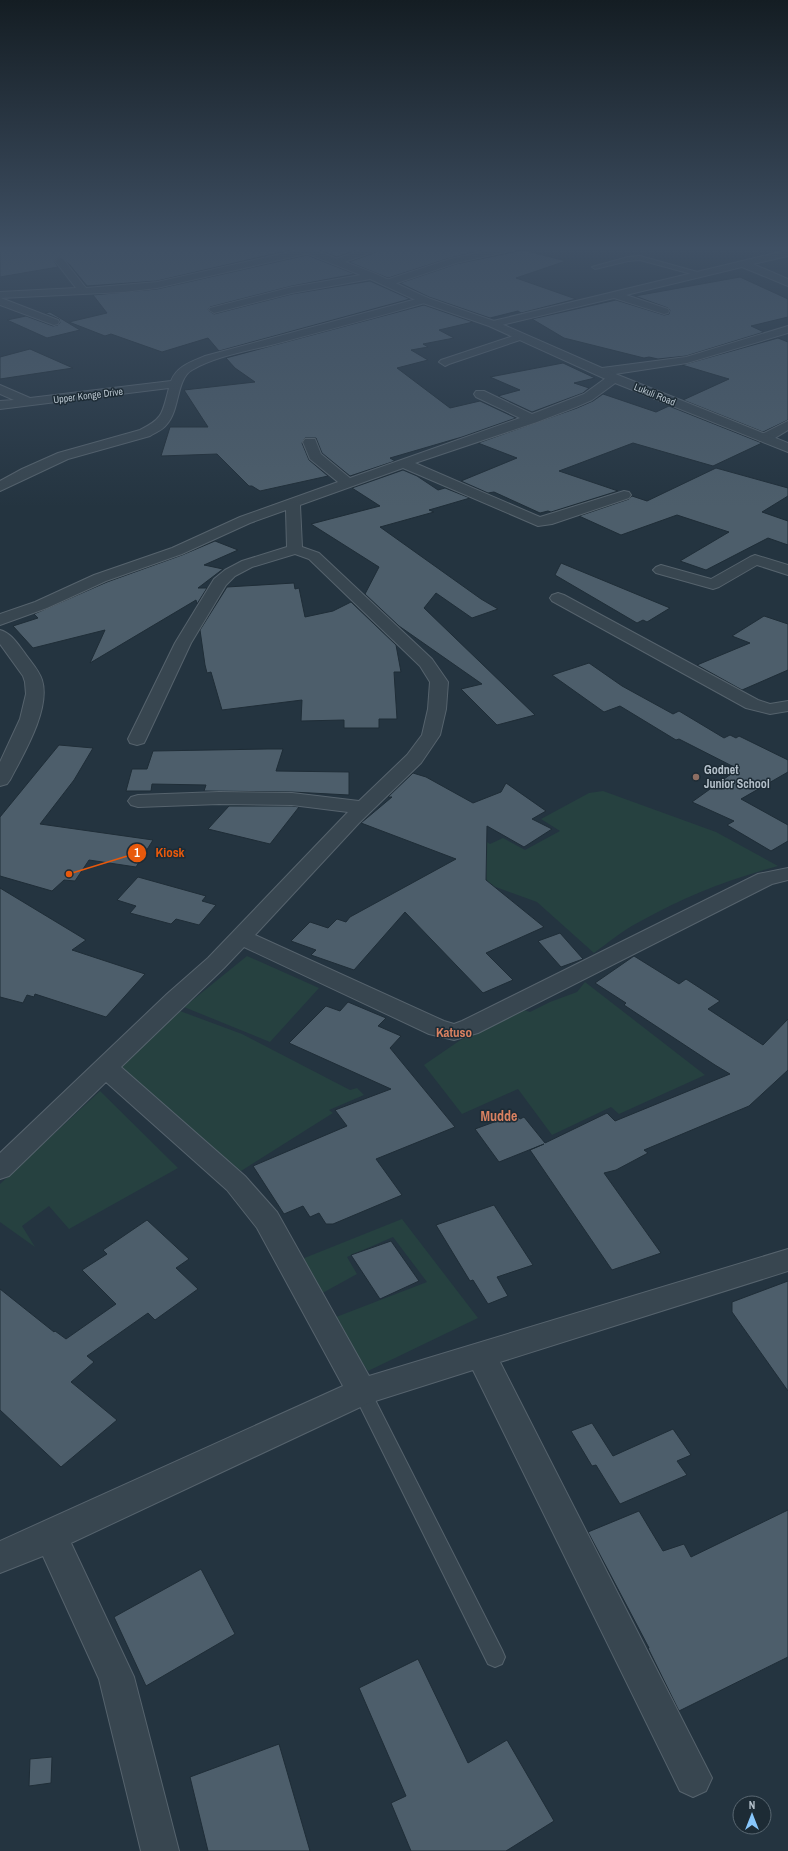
<svg xmlns="http://www.w3.org/2000/svg" width="788" height="1851" viewBox="0 0 788 1851" font-family="'Archivo Narrow',sans-serif">
  <rect width="100%" height="100%" fill="#243440"/>
  <path fill="#264140" d="M603,791l113,41 62,34c-49,13 -95,31 -139,56 -16,8 -30,20 -45,31l-57,-51 -55,-20 -38,-17 38,-16 -3,-12 11,7 13,-6 22,12 35,-19 -19,-12 48,-26z
    M247,956l72,32 -49,54 -86,-35z
    M585,982l120,93 -86,39 -8,-7 -59,28 -34,-46 -56,25 -38,-49 35,-24 62,-32 9,3 20,-10 27,-10z
    M180,1011l62,23 108,56 7,-2 7,7 -35,15 4,3 -92,58 -111,-90 -13,-13z
    M100,1091l78,77 -109,61 -20,-23 -27,20 13,21 -35,-25v-38z
    M402,1219l76,99 -110,53 -37,-52 96,-37 -34,-45 -46,20 10,17 -40,22 -20,-35z"/>
  <path fill="#4d5e6b" stroke="#1f2d37" d="M0,248h295v1l-138,32 -70,5 -17,-21 -10,-8 -6,4 4,6 -58,10z
    M314,248h48l-25,9z
    M381,248h106v1l-37,9 -62,20 -39,-16 30,-11z
    M523,250l43,11 -50,17 60,21 -55,14 -3,-2 -28,7 -61,-21 -29,-14 56,-19z
    M307,255l48,19 -63,12 -82,21 -2,3 6,4 78,-20 78,-13 40,18 -191,52 -11,-13 -46,14 -51,-18 -6,2 -36,-14 38,-9 -14,-18 64,-6z
    M740,277l48,22v18l-37,9 13,6 -78,24 -28,3 -9,-2 -5,1 -80,-20 -32,-19 84,-19 48,15 5,-1 1,-4 -2,-2 -33,-12z
    M424,305l49,17 -34,8 15,8 -31,6 5,3 -17,3 17,10 -31,8 53,40 30,-7 36,17 -54,19 -72,21 5,3 -45,15 -28,-23 -6,-15h-11l-3,5 7,17 19,16 -68,15 -8,-5h-3l-32,-32 -56,2 9,-29h38l-24,-37 71,-8 -20,-14 -9,-10z
    M50,312l30,18 -33,8 -40,-18 19,-4 27,10 5,-1 2,-2 -1,-4 -14,-6z
    M778,338l10,4v78l-25,12 -80,-32 46,-21 -47,-14z
    M30,349l43,19 -73,11v-22z
    M563,363l32,15 -21,5 15,5 -6,5 -51,19 -34,-16 22,-6 -30,-13z
    M603,394l53,18 13,-6 93,37 -49,23 -80,-23 -74,28 59,20 -67,21 -3,-1 -8,2 -46,-21 -6,1 -27,-12 56,-23 -39,-15 99,-35 16,-7z
    M716,468l72,20v8l-26,16 26,9v24l-20,-7 -62,32 -26,-9 49,-29 -52,-17 -56,20 -42,-19 50,-17 3,-3 15,5z
    M403,470l14,6 21,14 7,-2 25,10 -41,12 5,2 -54,15 101,72 17,10 -26,9 -36,-25 -12,15 111,107 -38,10 -36,-36 21,-5 -83,-58 -34,-32 14,-27 -68,-43 69,-18 -28,-18z
    M215,541l23,9 -34,15 19,4 -25,19h9l-10,16 -1,-4 -106,63 15,-33 -72,18 -20,-22 25,-8 -4,-4 73,-32 75,-27z
    M561,563l109,45 -23,14 -4,-2 -6,3 -82,-48z
    M294,583l1,6 4,-1 6,29 28,-6 18,-9 45,43 5,27h-7l3,47h-18v9h-35v-8l-43,1 1,-21 -80,10 -11,-38 -4,1 -2,-8 -5,-35 27,-43z
    M764,616l24,8v46l-46,20 -45,-25 53,-22 -18,-7z
    M589,663l33,23 51,28 6,-3 45,27 6,-3 6,3 3,-2 49,24v12l-47,27 47,26v16l-17,10 -44,-26 7,-4 -42,-19 46,-33 -59,-30 -3,1 -56,-34 -16,6 -52,-37z
    M59,745l34,3 -19,32 -34,44 113,16 -17,27 -47,-7 -14,21 -11,-1 -12,11 -52,-15v-59z
    M268,749h15l-7,22 73,1v23l-57,-3 -88,-1 2,-6 -54,-1 -1,7h-25l6,-22h15l6,-18z
    M413,773l13,4 47,26 28,-11 5,-9 40,28 -14,8 20,10 -28,18 -37,-21 -1,54 58,47 -58,26 27,27 -30,13 -78,-81 -51,58 -43,-15 5,-5 -25,-9 19,-19 18,6 9,-9 9,3 4,-5 106,-58 -95,-36 31,-26h-4z
    M229,806h63l7,1 -29,37 -62,-15z
    M138,877l68,19 -4,5 14,4 -17,20 -23,-6 -5,5 -41,-11 6,-7 -19,-6z
    M0,888l86,52 -14,10 73,24 -39,43 -71,-23 -1,3 -7,-2 -4,8 -23,-6z
    M560,933l23,26 -22,8 -23,-26z
    M634,956l45,28 7,-5 34,22 -12,8 55,36 25,-26v51l-39,36 -105,44 4,3 -32,17 -12,3 57,80 -49,17 -82,-120 14,-6 -45,18 -24,-33 41,-15 4,5 4,-2 21,26 62,-30 8,8 115,-47 -15,-9 -91,-60 2,-2 -31,-20z
    M348,1002l38,16 -8,8 23,10 -11,12 65,79 -79,32 26,36 -69,29h-7l-7,-11 -9,4 -7,-11 -19,8 -31,-48 94,-40 -12,-16 56,-21 -102,-46 37,-37 14,5z
    M494,1205l39,60 -36,12 11,19 -20,8 -15,-24 -3,1 -34,-56z
    M147,1220l42,39 -13,9 22,21 -43,31 -7,-7 -61,43 7,6 -23,20 46,38 -56,47 -61,-57v-121l54,43 1,-1 11,8 50,-35 -34,-34 25,-16 -4,-4z
    M391,1241l28,40 -39,18 -29,-44z
    M788,1281v110l-56,-79v-10z
    M592,1423l21,33 60,-27 18,26 -14,6 10,14 -67,29 -24,-39 -4,1 -21,-35z
    M788,1510v147l-109,54 -31,-63h1l-61,-116 51,-21 24,40 21,-7 7,13z
    M201,1569l34,65 -89,52 -32,-69z
    M418,1659l50,104 39,-23 47,81 -48,30h-95l-20,-48 15,-7 -47,-108z
    M279,1744l31,107h-102l-18,-74z
    M52,1757l-1,26 -22,3 1,-27z"/>
  <g fill="none" stroke-linecap="round" stroke-linejoin="round">
    <defs>
      <path id="service" d="M640,256l61,17 1,1 -3,2 -59,-16 -12,1 -33,8 -3,-2 36,-10z
        M362,1384l6,2 134,264 3,7 -3,7 -7,3 -7,-3 -135,-272 3,-6z"/>
      <path id="minor" d="M307,248l3,1 2,2 -2,2 -153,35 -33,4 -123,6 57,22 1,2 -1,2 -4,1 -54,-20v-13l76,-4 -21,-27 5,-3 3,1 23,29 71,-6z
        M366,248h14l-2,2 -39,14h-6l-2,-2 2,-2z
        M498,248h18l-2,2 -58,13 -65,22 -4,1 -5,-3 1,-2 67,-22z
        M788,250v6l-35,8 35,15v7l-46,-19 -116,28 42,14 1,2 -1,2 -4,1 -50,-16 -121,29 -5,-3 5,-3z
        M372,273l5,3 -1,2 -84,15 -78,20 -5,-3 1,-2 82,-21z
        M424,297l4,1 1,2 -1,2c-51,15 -102,28 -153,42 -27,7 -59,12 -83,26 -16,9 -12,40 -25,54 -4,6 -11,8 -17,12l-82,23 -68,32v-10l22,-12 36,-16 82,-23c24,-12 22,-17 29,-42l-169,21v-8l14,-1 -14,-6v-9l30,13 141,-17c6,-15 20,-19 34,-25z
        M788,326v7l-101,30 -85,13 -6,-4 6,-4 84,-11z
        M519,334l4,1 2,2 -2,2 -74,25 -4,2 -6,-4 2,-2z
        M614,374l6,4 -2,3 -26,19 -16,7 -39,15 -122,41 125,54 84,-26 5,1 2,3 -2,3 -77,26 -14,2 -135,-58 -103,37 2,42 17,6 113,106 16,23 -2,27 -6,26 -19,28 -62,60 -104,112 189,86 10,3 8,-3 296,-147 30,-6v12l-16,4 -294,149 -24,7 -25,-6 -185,-87 -20,21 -103,99 124,109 32,36 92,164 419,-127v22l-288,91 212,416 -6,13 -13,6 -13,-6 -207,-421 -104,33 -298,140 63,134 45,174h-38l-42,-172 -56,-123 -43,17v-32l343,-155 -86,-158 -30,-38 -121,-108 -97,94 -9,3v-26l167,-159 41,-36 140,-146 -56,-7 -73,-1 -81,3 -7,-2 -3,-4 3,-4 7,-2 81,-3 73,1 67,8 48,-46 15,-20 6,-26 2,-27 -10,-16 -111,-107 -14,-5 -43,13 -17,9 -9,9 -35,58 -45,96 -2,4 -7,2 -7,-2 -2,-4 47,-96 39,-64 11,-9 17,-9 45,-14 -1,-37 -36,13 -68,31 -76,27 -59,27 -47,17v-11l35,-12 59,-27 78,-27 68,-31 98,-35 -28,-23 -7,-17 2,-3h10l6,15 29,24 170,-60 -44,-21 -2,-3 2,-3h8l48,23 52,-20 26,-19z
        M788,421v9l-18,11h-10l-2,-3 2,-3z
        M755,555l33,10v10l-31,-10 -38,22 -6,2 -57,-16 -3,-3 3,-3 5,-2 50,14 39,-22z
        M558,593l6,2 194,105 12,4 18,-3v10l-18,3 -24,-6 -194,-107 -2,-3 2,-3z
        M0,630c11,3 17,13 24,22 6,9 15,18 18,28 9,29 -19,75 -32,100l-3,4 -7,2v-24l20,-43 6,-25 -1,-12 -2,-6 -23,-32z"/>
      <path id="tertiary" d="M296,248h14l66,26 52,24 69,24 121,53 170,68v9l-178,-71 -121,-55 -69,-24 -52,-24 -70,-28z"/>
    </defs>
    <use href="#service" stroke="#56636d" stroke-width="2"/>
    <use href="#minor" stroke="#56636d" stroke-width="2"/>
    <use href="#tertiary" stroke="#56636d" stroke-width="2"/>
    <use href="#service" fill="#384650" fill-rule="evenodd"/>
    <use href="#minor" fill="#384650" fill-rule="evenodd"/>
    <use href="#tertiary" fill="#384650" fill-rule="evenodd"/>
  </g>
  <linearGradient id="sky" x2="0" y2="1"><stop stop-color="#141d23"/><stop offset="0.49" stop-color="#3f5064"/><stop offset="1" stop-color="#3f5064" stop-opacity="0"/></linearGradient>
  <rect width="788" height="507" fill="url(#sky)"/>
  <circle fill="#8d6e63" stroke="#1d2b35" stroke-width="1.5" cx="696" cy="777" r="4"/>
  <g text-anchor="middle" stroke-width="3" stroke-linejoin="round" paint-order="stroke">
    <g font-size="10" fill="#b4c0ca" stroke="#1d2b35">
      <text transform="translate(655 394) rotate(22)" y="4">Lukuli Road</text>
      <text transform="translate(88 395) rotate(-7)" y="4">Upper Konge Drive</text>
    </g>
    <g font-size="12" font-weight="bold" fill="#b4c0ca" stroke="#1d2b35" text-anchor="start">
      <text x="704" y="774">Godnet<tspan x="704" dy="14">Junior School</tspan></text>
    </g>
    <g font-size="13" font-weight="bold" fill="#d98161" stroke="#1d2b35">
      <text x="454" y="1037">Katuso</text>
    </g>
    <g font-size="14" font-weight="bold" fill="#d98161" stroke="#1d2b35">
      <text x="499" y="1121">Mudde</text>
    </g>
  </g>
  <path fill="none" stroke="#e8590c" stroke-width="1.5" d="M69 874L137 853"/>
  <g fill="#e8590c" stroke="#1d2b35" stroke-width="1.5">
    <circle cx="69" cy="874" r="4"/>
    <circle cx="137" cy="853" r="10"/>
  </g>
  <g font-size="12" text-anchor="middle" font-weight="bold" fill="#fff">
    <text x="137" y="857">1</text>
  </g>
  <g font-size="13" text-anchor="middle" font-weight="bold" fill="#e8590c" stroke="#1d2b35" stroke-width="3" stroke-linejoin="round" paint-order="stroke">
    <text x="170" y="857">Kiosk</text>
  </g>
  <g transform="translate(752 1815)"><circle r="19" fill="#1d2b35" stroke="#596771"/>
  <path d="M0-3L7 15L0 10L-7 15Z" fill="#88c7fc"/>
  <text y="-6" font-size="11" font-weight="bold" text-anchor="middle" fill="#b4c0ca">N</text>
  </g>
</svg>
